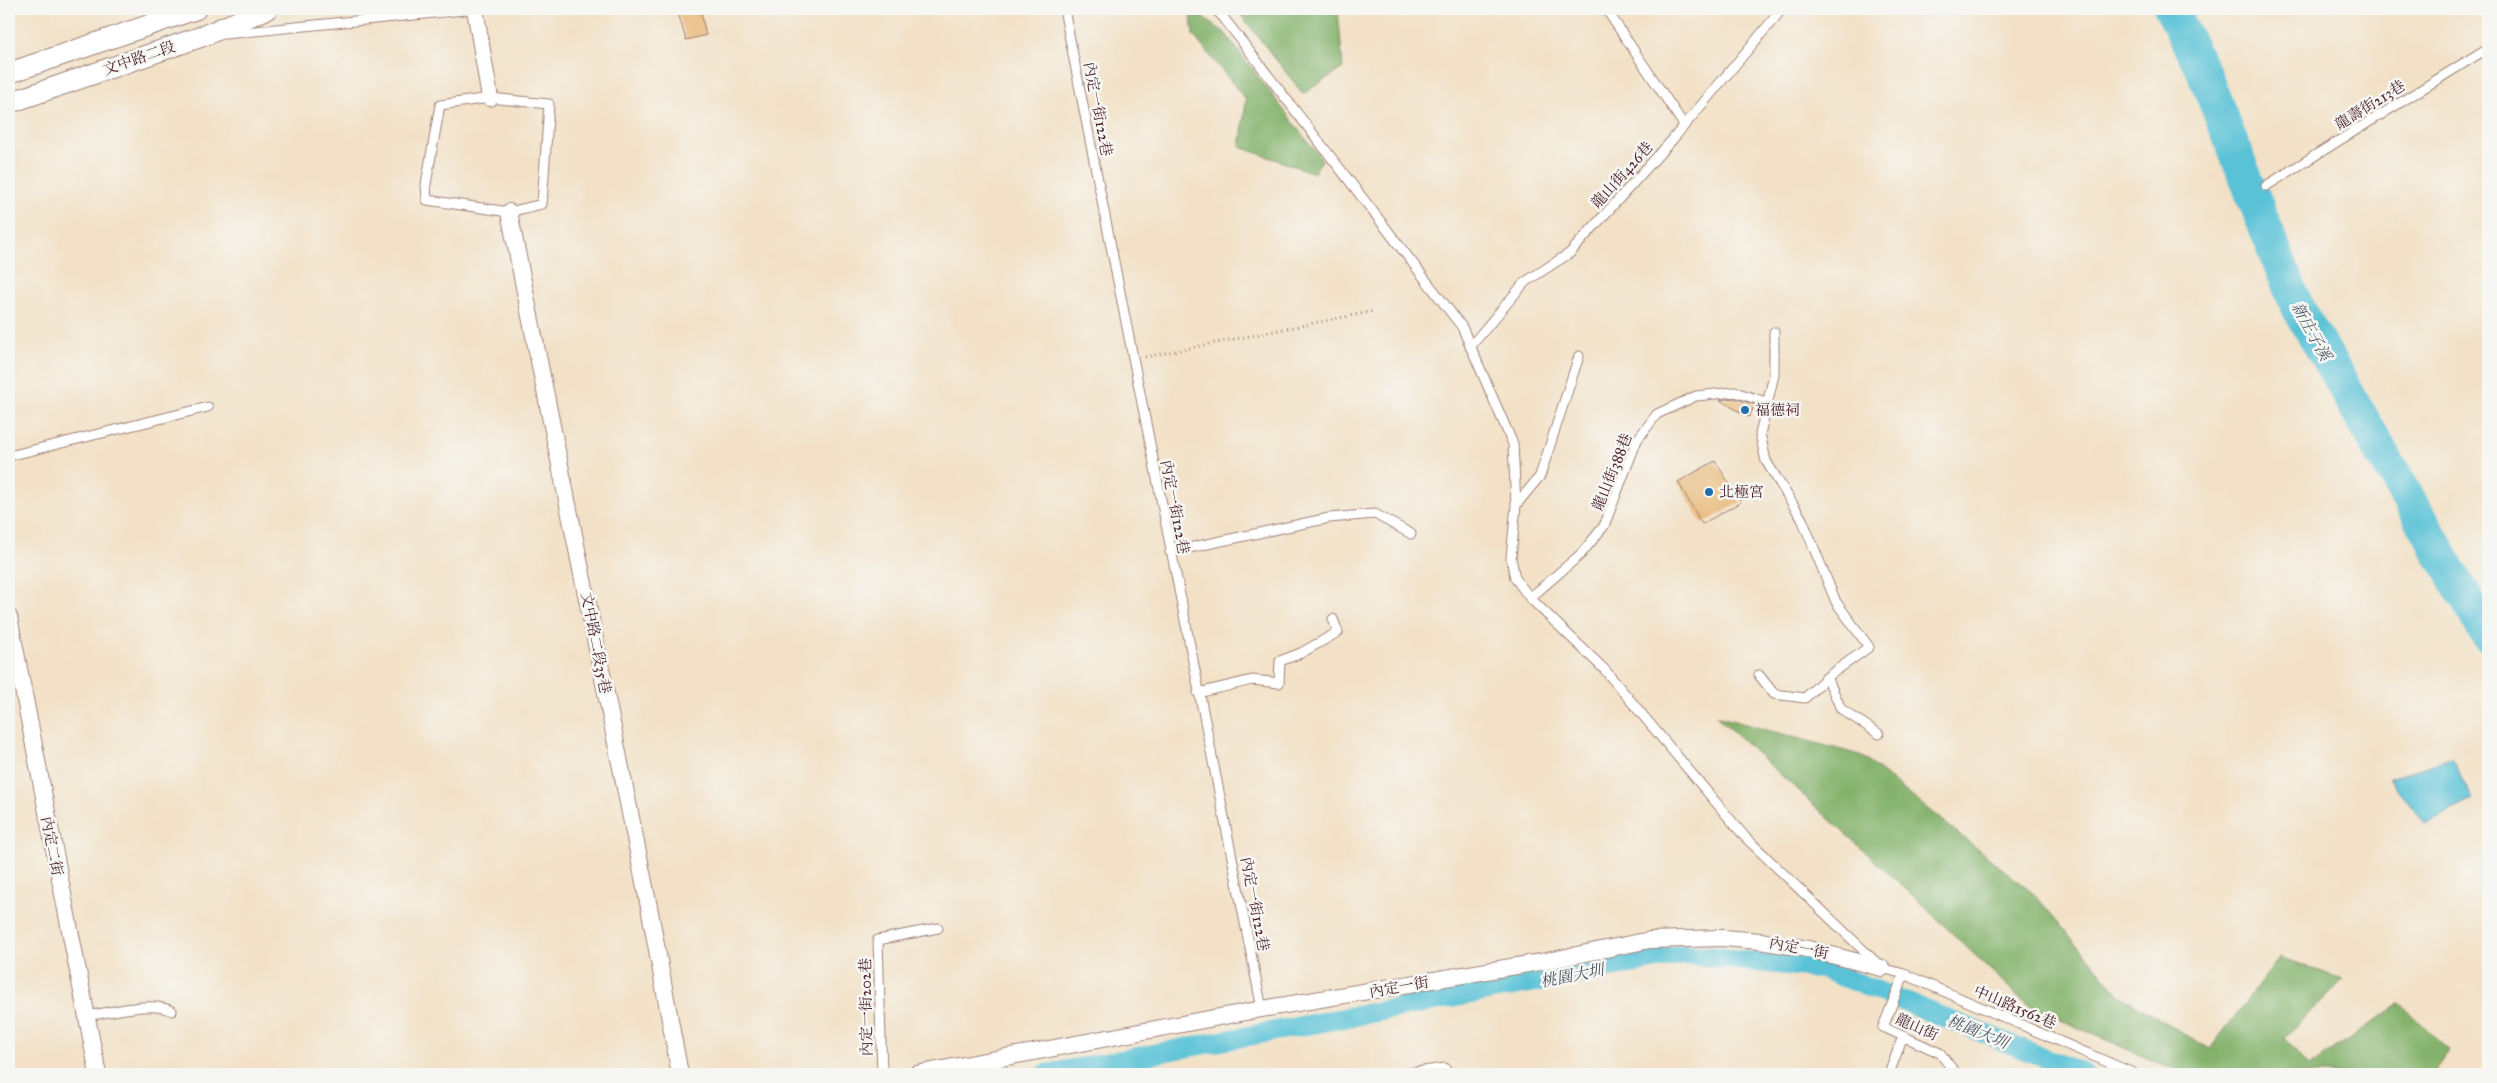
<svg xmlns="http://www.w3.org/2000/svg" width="2497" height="1083" viewBox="0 0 2497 1083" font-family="'IM FELL Great Primer','Noto Serif TC',serif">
  <rect width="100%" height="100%" fill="#f6f6f2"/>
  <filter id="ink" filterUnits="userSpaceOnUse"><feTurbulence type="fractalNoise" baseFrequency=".02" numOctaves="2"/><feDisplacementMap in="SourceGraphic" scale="10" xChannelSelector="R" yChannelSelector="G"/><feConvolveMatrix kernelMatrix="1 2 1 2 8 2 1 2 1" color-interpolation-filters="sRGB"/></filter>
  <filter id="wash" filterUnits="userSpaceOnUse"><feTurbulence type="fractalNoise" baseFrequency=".0096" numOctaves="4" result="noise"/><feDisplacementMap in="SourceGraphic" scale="20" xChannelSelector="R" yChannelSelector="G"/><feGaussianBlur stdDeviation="1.12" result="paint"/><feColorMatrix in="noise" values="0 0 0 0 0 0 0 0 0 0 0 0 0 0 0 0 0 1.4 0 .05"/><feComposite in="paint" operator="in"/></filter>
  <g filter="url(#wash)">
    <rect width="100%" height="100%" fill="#f2e1c6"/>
    <path fill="#84b26c" stroke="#67684c" d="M1190,9l34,23 98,128 -8,13 -74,-26 6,-47 -53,-65z
      M1236,9h102l5,59 -40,26z
      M1716,716l144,39 174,139 87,102 89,53 70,-92 63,23 -59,58 25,28 91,-62 50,47 -17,23h-250l-156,-69 -121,-116z"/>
    <path fill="#5ac2d7" stroke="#527081" d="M2451,758l23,41 -49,25 -36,-46z"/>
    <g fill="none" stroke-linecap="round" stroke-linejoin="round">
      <path stroke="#5ac2d7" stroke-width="20" d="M1046,1074l638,-120 139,15 262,105"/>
      <path stroke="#5ac2d7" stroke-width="34" d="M2171,9l32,62 93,233 192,332"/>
    </g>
    <g id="blocks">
      <path fill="#e8b776" d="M677,9h23l6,26 -20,5z
        M1734,398l21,7 -6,12 -29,-17z
        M1715,461l26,41 -39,22 -24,-42z"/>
    </g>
  </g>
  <g filter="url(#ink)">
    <use href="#blocks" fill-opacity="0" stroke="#9e8078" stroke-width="1"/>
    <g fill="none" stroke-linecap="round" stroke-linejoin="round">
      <defs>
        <path id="service" d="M1064,9l198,1000
          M1215,9l8,8 239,310 51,117 3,61 -5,53 4,20 15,20 74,71 141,168 137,131 22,6 231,100
          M1606,9l78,116
          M225,34l249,-25
          M490,98l59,6 -7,100 -33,8 -82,-12 -1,-16 14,-79z
          M2266,186l222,-138
          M1774,332v43l-14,59 6,27 36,58 34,83 33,45 -42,30 14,32 38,25
          M1470,347l55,-65 45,-29 103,-114 109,-130
          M9,456l199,-49
          M1516,505l24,-29 39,-120
          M1170,552l159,-34 46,-4 36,20
          M1530,598l51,-44 23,-28 33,-86 20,-26 39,-18 39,-4 31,10
          M1759,675l15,19 31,4 22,-21
          M1198,693l54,-13 27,3 1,-22 21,-8 37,-21 -5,-13
          M1904,974l-21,53 57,26 16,21
          M86,1016c24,-3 65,-16 86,-5
          M882,1074l-4,-134 60,-12
          M1402,1074l43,-6
          M1889,1074l14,-38"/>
        <path id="minor" d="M475,9l15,89
          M509,212l141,700 30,162
          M9,617l89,457
          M916,1074l346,-65 290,-49 98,-20 73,-2 37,3 48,8 74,19"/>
        <path id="tertiary" d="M9,73l187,-64
          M9,103l194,-67 64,-27"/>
      </defs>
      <use href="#service" stroke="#9e8078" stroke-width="11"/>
      <use href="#minor" stroke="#9e8078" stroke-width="18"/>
      <use href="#tertiary" stroke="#9e8078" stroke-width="22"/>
      <path stroke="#9e8078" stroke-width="3" stroke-dasharray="1 4" stroke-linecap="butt" d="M1145,357l229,-46"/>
      <use href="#service" stroke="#fff" stroke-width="9"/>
      <use href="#minor" stroke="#fff" stroke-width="16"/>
      <use href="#tertiary" stroke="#fff" stroke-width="20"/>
    </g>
  </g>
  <g fill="#1f6fb2" stroke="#f6f6f2" stroke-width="2">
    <circle cx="1745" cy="410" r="5"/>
    <circle cx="1709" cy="492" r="5"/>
  </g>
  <g text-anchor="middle" stroke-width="5" stroke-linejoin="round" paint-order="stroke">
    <g font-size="15" fill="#4a1f2b" stroke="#f6f6f2">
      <text transform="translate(139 58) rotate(-19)" y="5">文中路二段</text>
      <text transform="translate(2370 105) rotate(-32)" y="5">龍壽街213巷</text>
      <text transform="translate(1098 109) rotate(79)" y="5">內定一街122巷</text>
      <text transform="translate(1622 175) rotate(-48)" y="5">龍山街426巷</text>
      <text transform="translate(1612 472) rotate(-68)" y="5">龍山街388巷</text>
      <text transform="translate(1175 507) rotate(79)" y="5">內定一街122巷</text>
      <text transform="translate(596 643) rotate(79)" y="5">文中路二段35巷</text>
      <text transform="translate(52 846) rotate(79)" y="5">內定二街</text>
      <text transform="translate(1255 904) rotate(79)" y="5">內定一街122巷</text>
      <text transform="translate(1799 948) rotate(11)" y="5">內定一街</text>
      <text transform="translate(1399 987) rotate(-10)" y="5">內定一街</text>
      <text transform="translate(866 1007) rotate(-91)" y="5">內定一街202巷</text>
      <text transform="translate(2015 1007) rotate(23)" y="5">中山路1562巷</text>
      <text transform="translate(1917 1027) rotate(24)" y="5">龍山街</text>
    </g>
    <g font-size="15" fill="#4a1f2b" stroke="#f6f6f2" text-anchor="start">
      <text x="1755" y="415">福德祠</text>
      <text x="1719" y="497">北極宮</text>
    </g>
    <g font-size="16" font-style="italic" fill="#505867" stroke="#f6f6f2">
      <text transform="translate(2312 331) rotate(61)" y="6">新庄子溪</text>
      <text transform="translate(1572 975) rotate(-11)" y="6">桃園大圳</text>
      <text transform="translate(1978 1031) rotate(22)" y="6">桃園大圳</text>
    </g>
  </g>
  <rect width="2497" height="1083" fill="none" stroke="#f6f6f2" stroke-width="30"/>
</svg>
